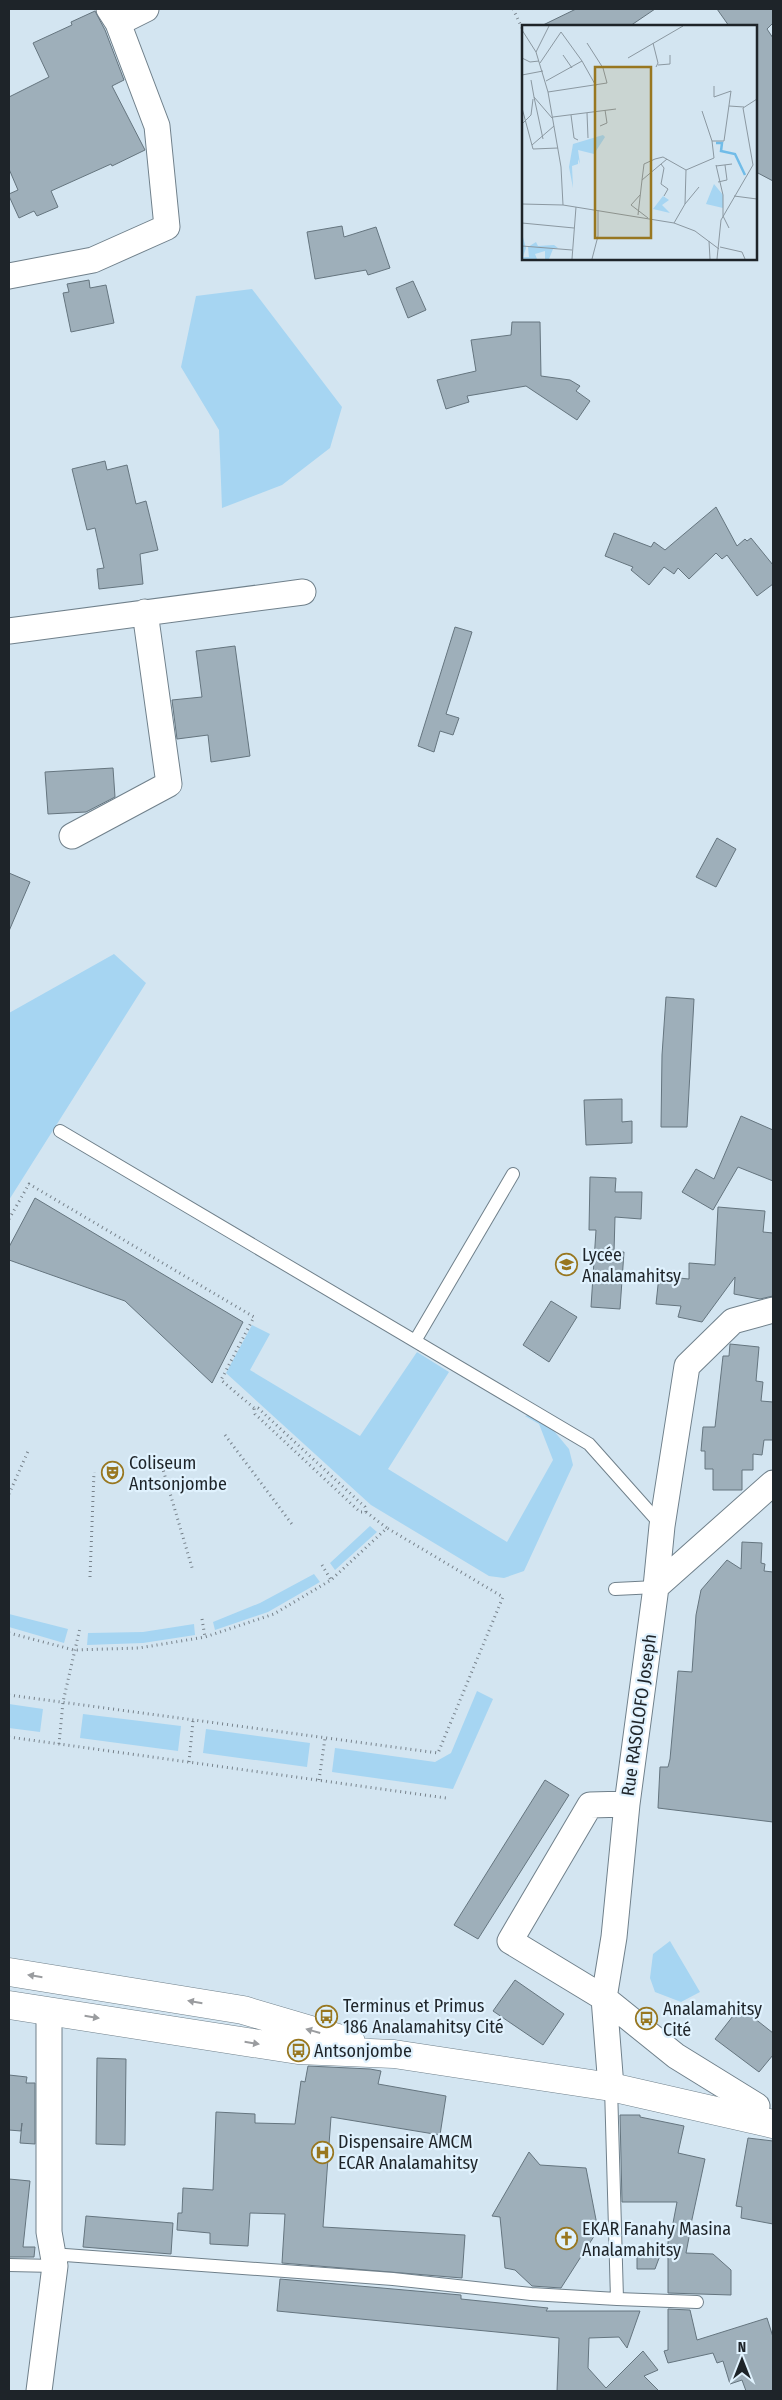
<svg xmlns="http://www.w3.org/2000/svg" width="782" height="2400" viewBox="0 0 782 2400" font-family="'Fira Sans Condensed',sans-serif">
  <rect width="100%" height="100%" fill="#d3e5f1"/>
  <path fill="#a6d5f2" d="M252,289l90,118 -12,41 -48,37 -60,23 -3,-78 -38,-63 15,-71z
    M114,954l32,29 -137,217v-187z
    M252,1325l18,9 -20,36 110,66 57,-84 32,20 -61,97 119,73 46,-82 -14,-36 -14,-8 6,-2 18,11 20,24 4,16 -49,106 -20,7 -15,-2 -118,-71 -145,-132z
    M370,1526l7,6 -42,38 -5,-7z
    M314,1574l6,8 -52,30 -53,18 -2,-8 47,-19z
    M9,1614l59,15 -4,14 -55,-16z
    M194,1624l1,11 -52,8 -56,2 1,-12 55,-1z
    M477,1691l16,8 -40,90 -121,-17 3,-24 100,14 16,-9z
    M9,1704l34,5 -3,23 -31,-4z
    M83,1714l98,12 -3,25 -98,-13z
    M206,1729l104,14 -3,24 -104,-14z
    M670,1941l30,51 -19,10 -26,-10 -5,-14 3,-24z"/>
  <path fill="#9eafba" stroke="#65757f" d="M576,9h79l-25,17h-89z
    M717,9h56v14l-6,6 6,9v143l-17,-9v-146h-27z
    M95,11l10,19 19,50 -12,6 33,64 -33,16 -1,-2 -60,27 7,16 -21,9 -3,-5 -15,7 -10,-22v-2l9,-4 -9,-21v-72l40,-20 -16,-34 39,-18 -1,-3z
    M342,226l2,11 32,-10 14,41 -22,7 -2,-5 -51,9 -8,-47z
    M89,280l1,8 16,-3 8,38 -43,9 -8,-39 6,-1 -2,-8z
    M413,281l13,29 -18,8 -12,-30z
    M512,322h28l1,54 29,4 10,6 -4,5 14,10 -13,19 -51,-34 -59,10 2,6 -23,7 -9,-29 39,-9 -5,-31 40,-5z
    M105,461l2,9 20,-5 9,39 10,-3 12,49 -18,4 3,30 -44,5 -2,-20 7,-1 -9,-40 -8,2 -15,-61z
    M716,507l21,39 8,-7 2,2 4,-3 22,27v19l-16,12 -30,-41 -5,4 -6,-6 -27,26 -11,-11 -4,6 -10,-7 -15,18 -18,-15 2,-3 -28,-11 9,-23 37,14 3,-5 11,8z
    M455,627l17,5 -26,82 13,4 -6,17 -13,-4 -6,21 -16,-6z
    M235,646l15,110 -39,6 -3,-27 -31,4 -5,-39 30,-3 -6,-46z
    M113,768l2,29 -29,15 -38,2 -3,-42z
    M717,838l19,11 -20,38 -20,-10z
    M9,873l21,9 -21,49z
    M666,997l28,2 -7,128h-26l1,-72z
    M622,1099v23l10,-1v22l-46,2 -2,-45z
    M741,1116l32,14v51l-35,-14 -25,43 -31,-18 14,-23 18,10z
    M590,1177l26,1 -1,14h27l-1,27 -26,-2 -1,35h10l-4,57 -29,-2 5,-77h-7z
    M35,1198l208,124 -31,61 -87,-82 -116,-41v-13z
    M718,1207l47,4 -2,21 10,1v63l-13,3 -26,-5 1,-17 -33,45 -24,-5 3,-11 -25,-2 3,-28 30,3v-16l26,2z
    M551,1301l26,16 -28,45 -26,-17z
    M730,1344l29,3 -3,34 7,1 -2,19 12,1v38h-9l-2,15 -9,-1v16h-11v20h-29v-21h-8v-18h-4l2,-24h12l8,-71h6z
    M742,1542l20,1 -1,20 4,1 -1,7 9,1v250l-115,-14 2,-41h8l2,-8 8,-88 14,1 4,-57 5,-25 26,-30 14,9z
    M545,1780l24,15 -91,144 -24,-14z
    M515,1980l49,34 -21,31 -50,-34z
    M740,2007l33,26v22l-14,17 -44,-33z
    M97,2058l29,1 -1,86 -29,-1z
    M308,2066l62,3 11,2 -3,13 68,12 -6,39 -109,-18 -8,110 142,8 -3,43 -180,-15 3,-49 -35,-1 -2,33 -38,-2v-11l-33,-3 1,-17h4l1,-25 30,2 3,-78 39,2v9l40,1 6,-43 4,1z
    M9,2075l18,2 -1,6h9v61l-15,-1 2,-20 -1,8 -12,-1z
    M620,2115h20v2l44,9 -6,27 27,6 -14,65h-10l9,8 -4,21 27,1 18,16v25l-63,-2v-54h2l7,-37h-55z
    M748,2138l25,3v83l-32,-6 1,-11 -6,-1z
    M529,2152l11,13 46,3 12,62 -37,58 -29,-2 -17,-16 -10,-2 -5,-51 -8,-1z
    M9,2179l21,2 -7,66h12l-1,10h-25z
    M86,2216l87,7 -2,31 -88,-7z
    M637,2250h25l-7,19h-18z
    M280,2279l181,16v4l87,9 -2,3h94l-13,37 -8,-11 -30,1 -1,30 18,20 37,-37 15,19 -14,6 15,15h-102l2,-53 -282,-27z
    M668,2309l22,1 7,30 70,-22 6,19v54h-27l-4,-11 -12,4 -7,-23 -6,2 -4,-10 -45,10 -4,-12 4,-1z"/>
  <g fill="none" stroke-linecap="round" stroke-linejoin="round">
    <defs>
      <path id="service" d="M60,1131l529,313 73,82
        M415,1341l98,-167
        M615,1589l41,-2
        M611,2087l6,212 80,3
        M9,2265l46,1 10,-11 328,24 138,15 86,5"/>
      <path id="minor" d="M118,23l28,-14
        M9,276l84,-16 74,-33 -10,-101 -39,-103 -9,-14
        M9,631l294,-39
        M72,836l97,-52 -24,-172
        M656,1587l6,-61 25,-160 46,-45 40,-11
        M627,1804l-37,1 -80,136 94,57 72,58 81,50 -5,13
        M611,2087l-7,-89 10,-61 13,-133 29,-217 117,-104
        M39,2391l16,-125 -6,-34v-221"/>
      <path id="secondary" d="M9,1972l234,38 108,32
        M9,2005l289,45 96,4 217,33 162,37"/>
    </defs>
    <use href="#service" stroke="#70808b" stroke-width="14"/>
    <use href="#minor" stroke="#70808b" stroke-width="27"/>
    <use href="#secondary" stroke="#70808b" stroke-width="29"/>
    <path stroke="#77828b" stroke-width="3" stroke-dasharray="1 4" stroke-linecap="butt" d="M513,9l10,21
      M9,1219l20,-35 225,133 -33,63 33,28h4l107,99 1,5
      M225,1435l69,92
      M162,1466l31,105
      M9,1494l20,-45
      M322,1565l9,15
      M90,1577l4,-105
      M202,1619l3,18
      M9,1633l65,17 65,-2 66,-11 69,-23 57,-34 56,-52 -21,-16h-6l-105,-98 -1,-6
      M9,1695l429,58 65,-156 -116,-69
      M9,1737l437,61
      M59,1744l4,-42 17,-74
      M189,1762l4,-41
      M319,1780l6,-42"/>
    <use href="#service" stroke="#fff" stroke-width="12"/>
    <use href="#minor" stroke="#fff" stroke-width="25"/>
    <use href="#secondary" stroke="#fff" stroke-width="28"/>
  </g>
  <defs><path id="oneway-solid" d="M-6-.8H1V-3.2L6.5 0L1 3.2V.8H-6Z" transform="scale(1.25)"/></defs>
  <g fill="#9a9c9f">
    <use href="#oneway-solid" transform="translate(35 1976) rotate(-171)"/>
    <use href="#oneway-solid" transform="translate(195 2002) rotate(-170)"/>
    <use href="#oneway-solid" transform="translate(92 2017) rotate(9)"/>
    <use href="#oneway-solid" transform="translate(313 2031) rotate(-164)"/>
    <use href="#oneway-solid" transform="translate(252 2043) rotate(9)"/>
  </g>
  <defs>
    <symbol id="school-ring" viewBox="-11 -11 22 22"><circle r="9.5" fill="#e0f2fe" stroke="#987720" stroke-width="1.5"/><path d="M0-5L7-2L0 1L-7-2ZM-4 1L0 2.5L4 1V4Q0 6-4 4Z" fill="#987720"/></symbol>
    <symbol id="theatre-ring" viewBox="-11 -11 22 22"><circle r="9.5" fill="#e0f2fe" stroke="#987720" stroke-width="1.5"/><path d="M-5-5.5Q0-4 5-5.5V0Q5 5 0 6Q-5 5-5 0ZM-3.3-2.5H-1v1.5H-3.3ZM1-2.5H3.3v1.5H1ZM-2.8 1Q0 5.5 2.8 1Z" fill="#987720"/></symbol>
    <symbol id="bus-ring" viewBox="-11 -11 22 22"><circle r="9.5" fill="#e0f2fe" stroke="#987720" stroke-width="1.5"/><path d="M-5-6H5V4H4V6H2V4H-2V6H-4V4H-5ZM-3.5-4V0h7V-4ZM-3.5 1.2v1.5H-2V1.2ZM2 1.2v1.5H3.5V1.2Z" fill="#987720"/></symbol>
    <symbol id="hospital-ring" viewBox="-11 -11 22 22"><circle r="9.5" fill="#e0f2fe" stroke="#987720" stroke-width="1.5"/><path d="M-5-5h3v3.5h4V-5h3V5h-3V1.5h-4V5h-3Z" fill="#987720"/></symbol>
    <symbol id="church-ring" viewBox="-11 -11 22 22"><circle r="9.5" fill="#e0f2fe" stroke="#987720" stroke-width="1.5"/><path d="M-1.2-6h2.4v3.5h3.3v2.4h-3.3V6h-2.4V-.1h-3.3v-2.4h3.3Z" fill="#987720"/></symbol>
  </defs>
  <g fill-rule="evenodd">
    <use href="#school-ring" x="554" y="1252" width="25" height="25"/>
    <use href="#theatre-ring" x="100" y="1460" width="25" height="25"/>
    <use href="#bus-ring" x="314" y="2004" width="25" height="25"/>
    <use href="#bus-ring" x="634" y="2006" width="25" height="25"/>
    <use href="#bus-ring" x="286" y="2038" width="25" height="25"/>
    <use href="#hospital-ring" x="310" y="2140" width="25" height="25"/>
    <use href="#church-ring" x="554" y="2226" width="25" height="25"/>
  </g>
  <g text-anchor="middle" stroke-width="4.5" stroke-linejoin="round" paint-order="stroke">
    <g font-size="18" fill="#1e2429" stroke="#e0f2fe" text-anchor="start">
      <text x="582" y="1261">Lycée<tspan x="582" dy="21">Analamahitsy</tspan></text>
      <text x="129" y="1469">Coliseum<tspan x="129" dy="21">Antsonjombe</tspan></text>
      <text x="343" y="2012">Terminus et Primus<tspan x="343" dy="21">186 Analamahitsy Cité</tspan></text>
      <text x="663" y="2015">Analamahitsy<tspan x="663" dy="21">Cité</tspan></text>
      <text x="314" y="2057">Antsonjombe</text>
      <text x="338" y="2148">Dispensaire AMCM<tspan x="338" dy="21">ECAR Analamahitsy</tspan></text>
      <text x="582" y="2235">EKAR Fanahy Masina<tspan x="582" dy="21">Analamahitsy</tspan></text>
    </g>
    <g font-size="18" fill="#1e2429" stroke="#e0f2fe">
      <text transform="translate(639 1715) rotate(-82)" y="6">Rue RASOLOFO Joseph</text>
    </g>
  </g>
  <g transform="translate(522 25)">
    <rect width="235" height="235" fill="#d3e5f1"/>
    <path d="M81,110l2,2 -11,17 -16,-4 2,14 -2,-5v5l-6,2 1,22 -4,-21 4,-23zM192,159l9,11v13l-17,-4zM141,171l6,4 -7,5 8,8 -17,-4zM1,212l3,11 -3,9h6l-1,-10 8,-5 2,4 16,-1 4,3 -5,1 -4,10h-4v-8l-10,3 2,5h-15z" fill="#a6d5f2"/>
    <path fill="none" stroke="#71bce8" stroke-width="2.5" d="M194,118h6l-1,8 14,3 10,21"/>
    <path fill="none" stroke="#8b98a1" stroke-width="1" d="M0,5l14,22 12,40 13,75 2,38M131,18l5,20 -2,4M14,27l13,-26M41,30l9,13M0,33l8,4 9,-1M106,33l55,-32M18,38l21,-31 21,29M136,40l12,-1v-9M0,50l21,-4M9,55l3,17 18,21M24,56l36,-20 14,25M26,67l59,-9 -4,-15 -16,-25M12,72l9,42M207,81l15,1M0,83l11,41 25,-1M180,86l10,30h12l7,-50 -17,6v-11M65,88l1,25M49,90l3,23 4,2M31,92l63,-8M0,99l9,-9 2,-16M78,101l7,-3 -2,-13M10,120l22,-19M139,139l3,4 -3,16 7,5 -4,7M194,140l7,30v21l6,12M194,141l16,-2M164,145l28,-12 -2,-17M120,155l2,-16 11,-5 8,-2 23,13 -1,34 -11,19M196,157l9,-2 -2,-15M118,170l-9,10 17,13M212,171l23,3M0,179l41,1 111,18 21,8 24,18M163,179l14,-17M116,190l4,-35 25,-21M0,198l52,5M187,216l1,18M0,221l50,4M198,222l22,5 3,7M50,234l4,-52M70,234l6,-23v-26M195,234l4,-39 32,-55 -10,-57 14,-9"/>
    <path fill="#987720" fill-opacity="0.15" stroke="#987720" stroke-width="2.5" d="M73,42h56v171h-56z"/>
    <rect width="235" height="235" fill="none" stroke="#1e2429" stroke-width="2.5"/>
  </g>
  <rect width="782" height="2400" fill="none" stroke="#1e2429" stroke-width="20"/>
  <g transform="translate(742 2360)" stroke="#e0f2fe" stroke-width="4" paint-order="stroke">
  <path d="M0-4L9 19L0 12L-9 19Z" fill="#1e2429"/>
  <text y="-8" font-size="14" font-weight="bold" text-anchor="middle" fill="#1e2429">N</text>
  </g>
</svg>
